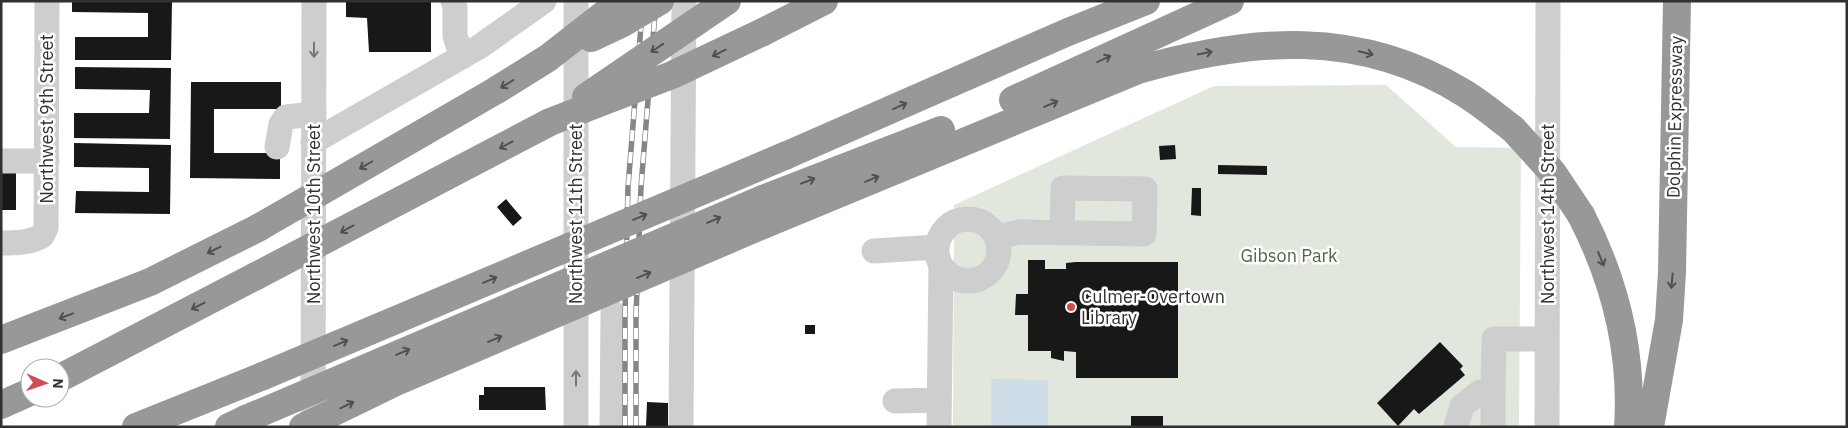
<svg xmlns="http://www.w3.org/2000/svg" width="1848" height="428" viewBox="0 0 1848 428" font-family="'IBM Plex Sans',sans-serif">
  <rect width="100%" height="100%" fill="#fff"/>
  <path fill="#e1e7dc" d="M1386,85l70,62 65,1 -2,279h-566l1,-222 260,-119z"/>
  <path fill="#cedde7" d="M991,379l57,1v47h-57z"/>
  <path fill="#181818" d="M72,1h100l-1,59h-96v-23h73v-24l-76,-1z
    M346,1h85v51h-62l-2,-34 -21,-1z
    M75,67l96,1 -1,71 -96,-1v-25h75l1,-23 -75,-1z
    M191,82h90v27h-67v44h66v26l-90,-1z
    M74,143l97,2 -1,69 -95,-1 1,-22 73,1v-24l-75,-1z
    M1175,145l1,14 -16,1 -1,-14z
    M1218,165l49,1v9l-49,-1z
    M1,173h15v37h-15z
    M1192,188h9v28l-10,-1z
    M506,199l16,19 -9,8 -16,-19z
    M1028,260h17v9h21v-6l10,-1h102v116h-102v-26l-12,-1v10l-13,-3v-7h-23v-36h-13l1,-21h12z
    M805,325h10v9h-10z
    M1440,342l23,24 -3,3 5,6 -46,39 -5,-5 -16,17 -21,-23z
    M484,387h61l1,23h-67v-15h5z
    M647,402l21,1v24l-22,-1z
    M1131,416h32v11h-32z"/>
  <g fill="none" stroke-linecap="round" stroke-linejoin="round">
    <path stroke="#cecece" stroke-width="25" d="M453,1l2,6v29l7,21
      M313,142l166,-95 65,-46
      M277,147l4,-23 5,-7 28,-3
      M1,161h46
      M937 250a31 31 0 1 1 62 0a31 31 0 1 1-62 0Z
      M997,237l23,-5 124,2 1,-45 -82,-1 -1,45
      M1,243c15,0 28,0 41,-7l4,-8 1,-227
      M874,251l63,-4
      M1493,391v36
      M895,401l44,-1
      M313,427l1,-426
      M576,427v-426
      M612,427l1,-114
      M681,427l3,-426
      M939,427l2,-161
      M1456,427l6,-21 18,-14 13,-1 1,-52h53
      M1547,427l1,-426"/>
    <path stroke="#989898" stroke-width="28" d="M763,32l61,-31
      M1013,100l217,-99
      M787,155l281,-123 78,-31
      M763,199l178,-69
      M1581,215c34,66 52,137 47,212
      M763,225l375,-155c113,-32 221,-42 326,23 18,11 33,24 49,36
      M1,340l149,-58 108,-54
      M60,378l196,-102
      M1,405l29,-13
      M136,427l127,-51
      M229,427l17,-8
      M1650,427l19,-107 3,-48 5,-271"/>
    <defs>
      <path id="rail" d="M625,427v-113l3,-127 15,-186
        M636,427v-112l5,-128 15,-186"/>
    </defs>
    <use href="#rail" stroke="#868686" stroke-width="5.5"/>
    <use href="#rail" stroke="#fff" stroke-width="4" stroke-dasharray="11" stroke-linecap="butt"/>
    <path stroke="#989898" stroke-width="28" d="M591,38l32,-15 37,-22
      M586,97l141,-96
      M1513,129l40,44 28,42
      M258,228l237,-137 53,-33 73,-57
      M256,276l294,-154 122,-47 91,-43
      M263,376l524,-221
      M246,419l517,-220
      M303,427l93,-45 367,-157"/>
  </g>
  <defs><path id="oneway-shaft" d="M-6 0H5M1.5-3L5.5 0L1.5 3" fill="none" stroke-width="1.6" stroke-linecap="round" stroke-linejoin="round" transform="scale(1.25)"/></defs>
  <g stroke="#505050">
    <use href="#oneway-shaft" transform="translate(657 48) rotate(146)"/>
    <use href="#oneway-shaft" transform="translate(719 53) rotate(154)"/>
    <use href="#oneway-shaft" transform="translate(1205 53) rotate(-11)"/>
    <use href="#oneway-shaft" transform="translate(1366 53) rotate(14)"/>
    <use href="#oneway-shaft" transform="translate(1104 59) rotate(-25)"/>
    <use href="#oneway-shaft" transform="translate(507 84) rotate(148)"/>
    <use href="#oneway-shaft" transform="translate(1051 104) rotate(-23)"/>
    <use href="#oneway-shaft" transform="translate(900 106) rotate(-24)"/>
    <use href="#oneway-shaft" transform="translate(506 145) rotate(152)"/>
    <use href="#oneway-shaft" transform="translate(366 165) rotate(150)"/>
    <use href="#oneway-shaft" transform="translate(872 179) rotate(-22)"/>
    <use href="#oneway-shaft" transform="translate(808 181) rotate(-21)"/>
    <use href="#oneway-shaft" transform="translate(640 217) rotate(-23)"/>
    <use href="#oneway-shaft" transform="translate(714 220) rotate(-23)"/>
    <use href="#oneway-shaft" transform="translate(347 229) rotate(152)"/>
    <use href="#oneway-shaft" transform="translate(214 250) rotate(154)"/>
    <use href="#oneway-shaft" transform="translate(1601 259) rotate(68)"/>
    <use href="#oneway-shaft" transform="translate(644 275) rotate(-23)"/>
    <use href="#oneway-shaft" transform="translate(490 280) rotate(-23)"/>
    <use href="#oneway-shaft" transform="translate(1672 281) rotate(95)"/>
    <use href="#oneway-shaft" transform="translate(198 306) rotate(153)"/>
    <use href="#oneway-shaft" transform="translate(66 316) rotate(159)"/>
    <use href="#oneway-shaft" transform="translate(495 339) rotate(-23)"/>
    <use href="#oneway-shaft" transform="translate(341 343) rotate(-23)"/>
    <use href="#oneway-shaft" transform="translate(403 352) rotate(-23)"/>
    <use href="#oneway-shaft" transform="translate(347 405) rotate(-26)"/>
  </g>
  <g stroke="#787878">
    <use href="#oneway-shaft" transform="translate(314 50) rotate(90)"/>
    <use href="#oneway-shaft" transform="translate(576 378) rotate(-90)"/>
  </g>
  <circle fill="#d04c54" stroke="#fff" stroke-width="2" cx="1071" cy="307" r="5"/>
  <g text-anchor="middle" stroke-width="5" stroke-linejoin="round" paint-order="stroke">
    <g font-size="18" fill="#313131" stroke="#fff">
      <text transform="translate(1675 117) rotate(-89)" y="6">Dolphin Expressway</text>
      <text transform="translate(47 119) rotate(-90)" y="6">Northwest 9th Street</text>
      <text transform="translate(314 214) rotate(-90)" y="6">Northwest 10th Street</text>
      <text transform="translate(576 214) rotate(-90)" y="6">Northwest 11th Street</text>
      <text transform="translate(1548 214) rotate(-90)" y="6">Northwest 14th Street</text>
    </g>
    <g font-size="18" fill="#546844" stroke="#fff">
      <text x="1289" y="262">Gibson Park</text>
    </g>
    <g font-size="18" fill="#313131" stroke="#fff" text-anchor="start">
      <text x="1081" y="303">Culmer-Overtown<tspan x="1081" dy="21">Library</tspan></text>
    </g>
  </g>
  <rect width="1848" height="428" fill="none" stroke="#313131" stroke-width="5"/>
  <g transform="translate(45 383) rotate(92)"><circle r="24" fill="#ffffff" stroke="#adadad"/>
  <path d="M0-4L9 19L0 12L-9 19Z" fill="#d04c54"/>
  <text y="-8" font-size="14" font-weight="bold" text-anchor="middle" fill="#313131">N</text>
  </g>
</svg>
